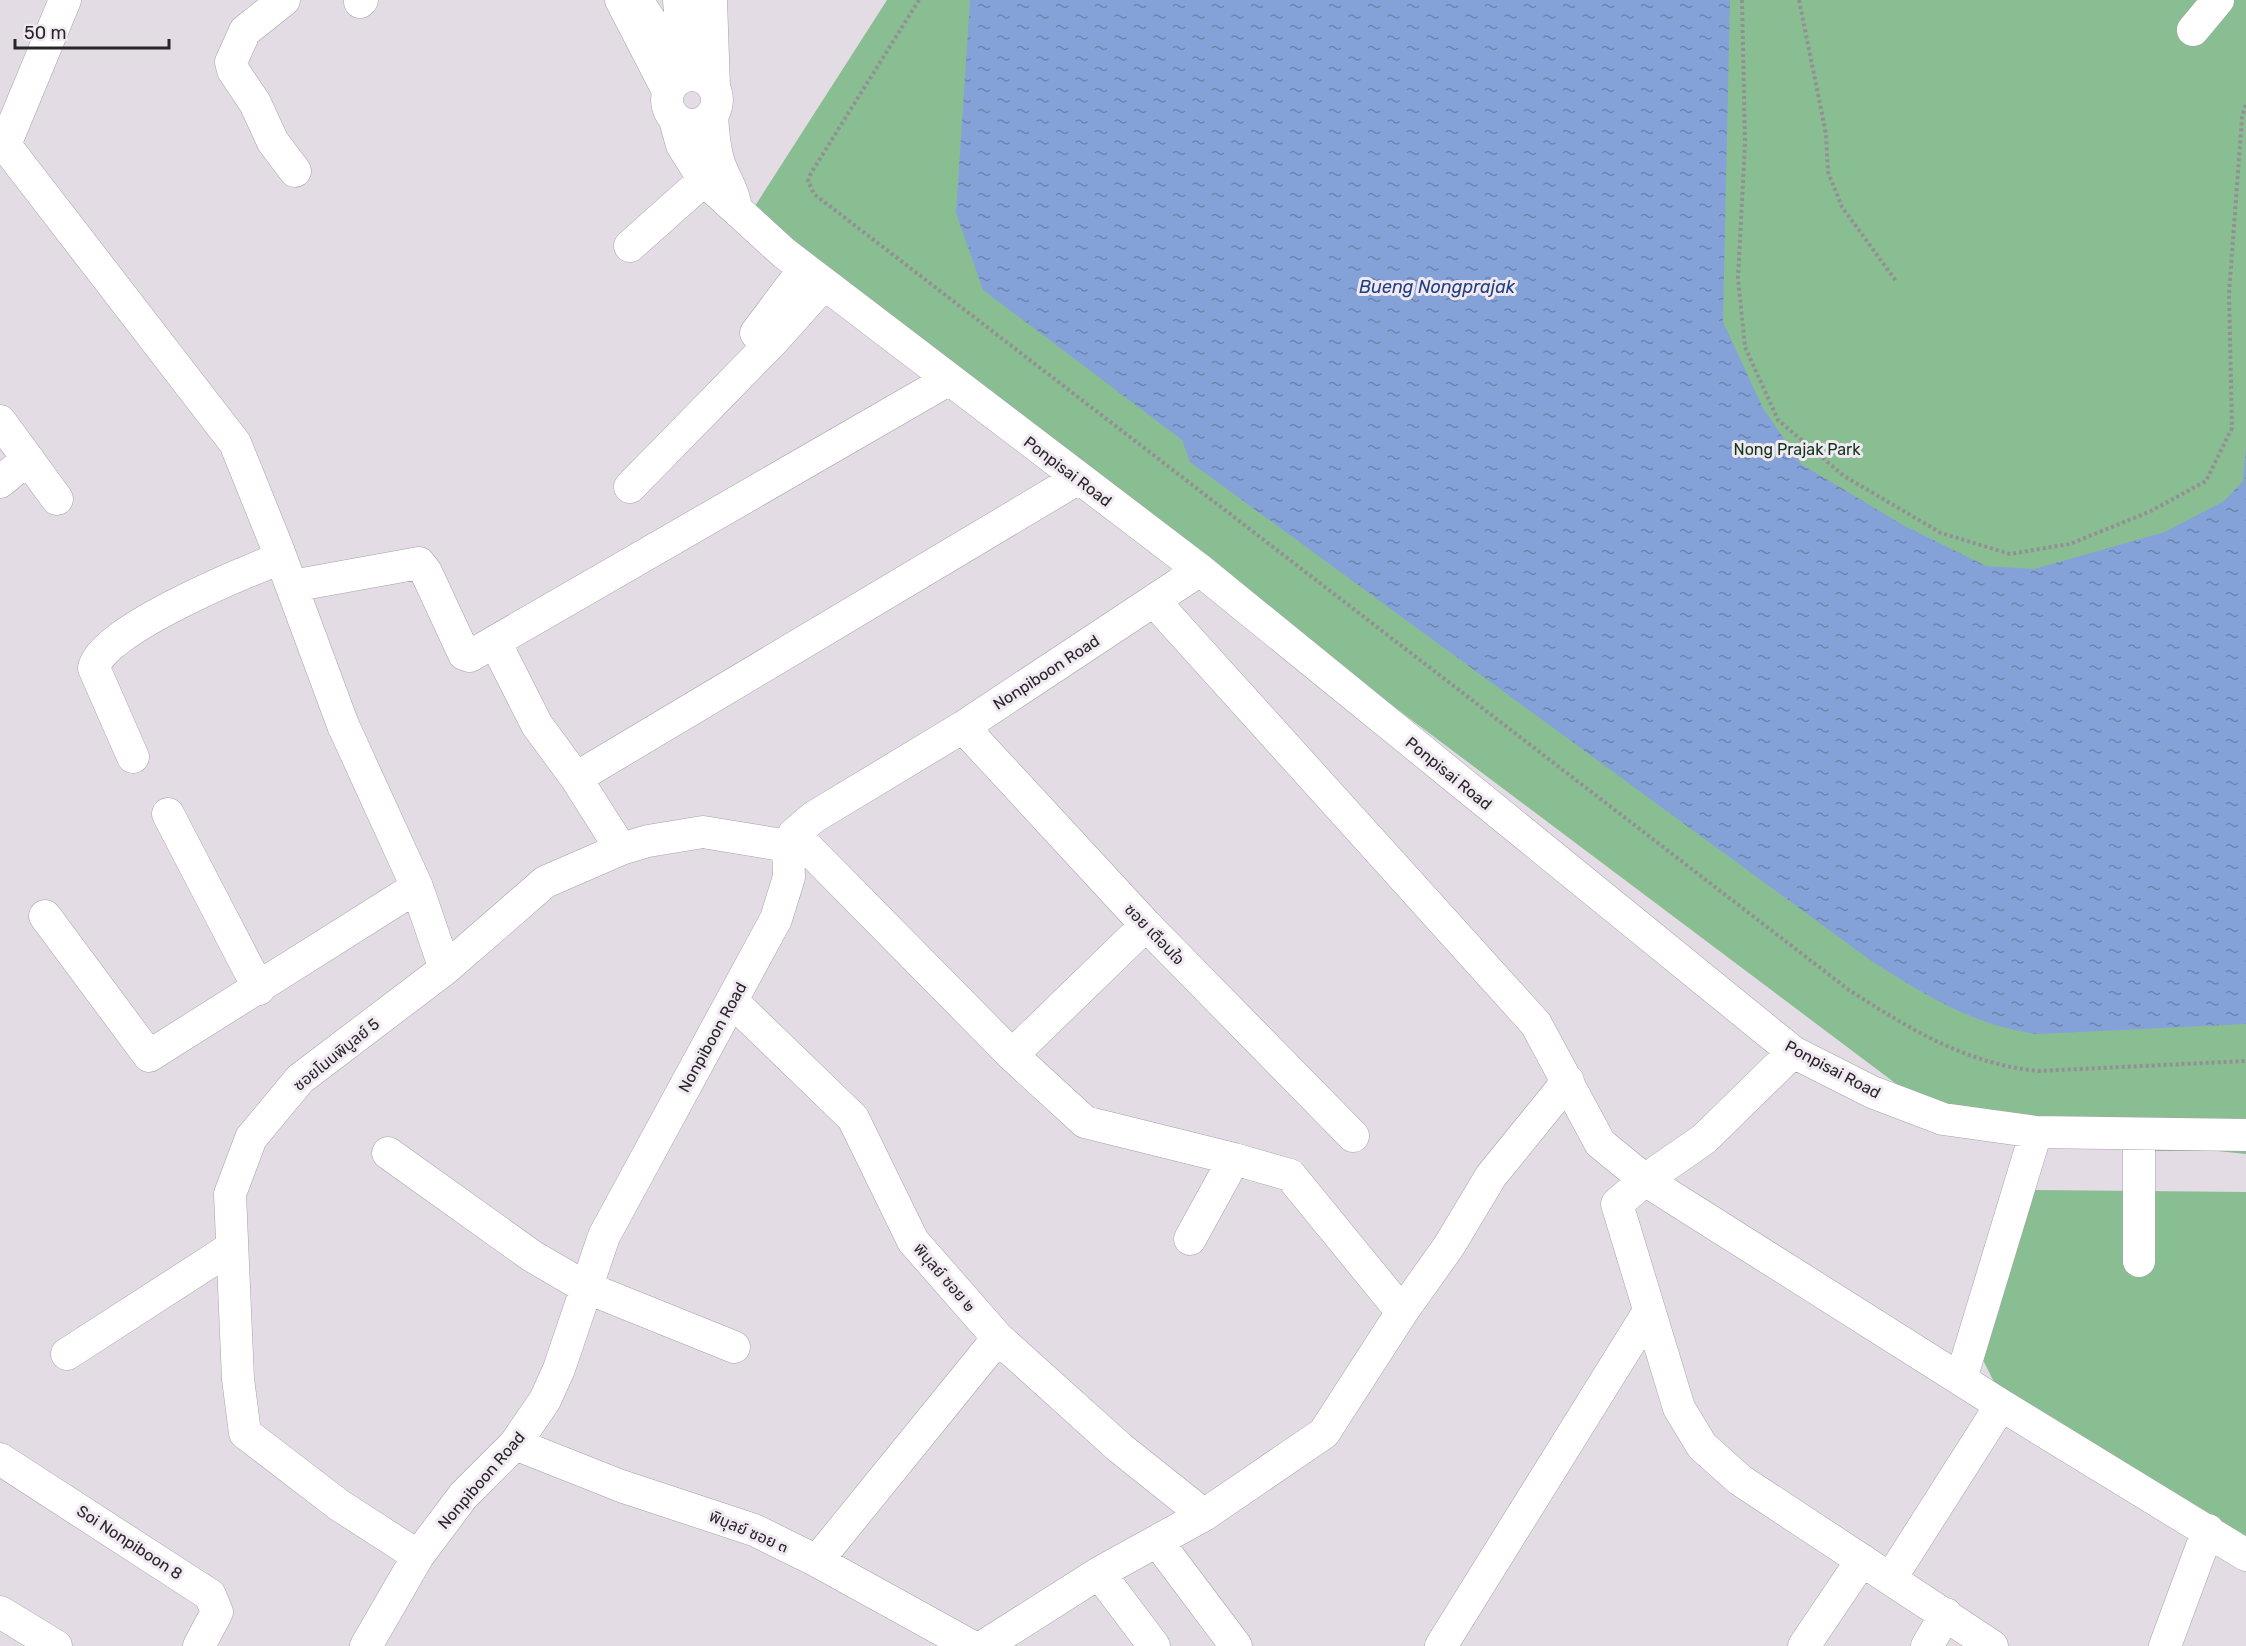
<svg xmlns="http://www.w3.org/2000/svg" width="2246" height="1646" viewBox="0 0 2246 1646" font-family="Rubik,'Noto Sans Thai',sans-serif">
  <defs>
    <pattern id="water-ripples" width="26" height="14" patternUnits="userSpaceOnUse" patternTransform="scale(1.5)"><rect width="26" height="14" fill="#84a2d8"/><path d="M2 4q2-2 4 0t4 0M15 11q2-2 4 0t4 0" fill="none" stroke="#6c84af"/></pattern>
  </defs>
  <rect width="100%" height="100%" fill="#e3dce4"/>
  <path fill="#89be92" d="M887,0h1359v1154l-210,-22 -93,-13 -1197,-899z
    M2035,1190l211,2v344l-252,-154 -12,-24z"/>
  <path fill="url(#water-ripples)" d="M970,0h760l-7,322 40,86 38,56 102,61 83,41 48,3 131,-37 59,-31 19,-20 3,-34v577l-207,10c-64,-7 -116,-40 -169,-74l-680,-498 -8,-22 -199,-150 -27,-77z"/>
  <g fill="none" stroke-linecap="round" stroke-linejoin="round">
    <defs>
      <path id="minor" d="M284,0l-39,31 -14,31 2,8 22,33 18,39 22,29
        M621,0l47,91
        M679,0l6,68
        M711,0l3,87
        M360,2l2,-2
        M644,11l42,64
        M2193,30l25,-30
        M667 100a25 25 0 1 1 50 0a25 25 0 1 1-50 0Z
        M712,116c1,16 2,32 7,47 5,15 13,25 16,40
        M675,120l7,25 22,35 80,73 416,317 593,482 79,40 71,27 93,13 210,3
        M5,145l230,298 42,104 66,178 74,162 28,82
        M0,149l5,-4 60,-145
        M630,246l74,-66
        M756,333l48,-64
        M0,421l57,78
        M0,482l28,-23
        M630,487l142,-145 52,-58
        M292,586l127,-23 7,9 38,82 6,2 478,-276
        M1154,601l382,423 64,119 45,37 356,225 245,150
        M495,642l42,83 39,53 45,71
        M963,727l183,198 207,211
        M133,757l-39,-89c8,-38 151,-96 187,-110
        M576,778l501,-299
        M168,814l91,175
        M794,834l218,221 73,67 149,37 56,16 112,137
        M45,916l104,140 268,-169
        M732,1001l121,117 60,123 85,97 122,110 84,67
        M1793,1052l-89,87 -59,41 -28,24 62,204 23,38 38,34 252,166
        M1012,1055l134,-130
        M388,1153l144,103 53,31 149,60
        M1190,1239l44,-80
        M2139,1261v-127
        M67,1354l164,-106
        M1961,1379l75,-247
        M515,1444l106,42 133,44 63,31 154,85
        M0,1459l210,136 7,17 -18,34
        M1157,1541l79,105
        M418,1556l-79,-51 -94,-72 -7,-54 -8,-185 21,-56 49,-59 145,-110 100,-87 76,-33 27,-8 55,-9 85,14
        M817,1561l181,-223
        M1099,1573l55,73
        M1891,1578l110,-173
        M0,1612l56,34
        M366,1646l52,-90 45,-60 52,-52 30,-44 14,-31 45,-133 172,-317 13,-42 -1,-31 6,-12 20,-17 149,-90 237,-157
        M984,1646l115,-73 105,-58 120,-82 78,-121 47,-66 42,-70 77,-95
        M1441,1646l207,-333
        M1804,1646l58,-86
        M1927,1646l19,-32
        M2165,1646l43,-116"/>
    </defs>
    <use href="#minor" stroke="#a7a1a9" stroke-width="33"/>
    <path stroke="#948f95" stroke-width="4" stroke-dasharray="3 3" stroke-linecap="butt" d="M919,0l-108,173 -3,8 6,13 1035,796c59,38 117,74 189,81l208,-10
      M1742,0l3,143 -7,135 7,69 33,73 66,56 97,57 69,21 60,-10 81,-33 55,-30 26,-53 -3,-134 13,-177 4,-12
      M1799,0l27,134 2,38 14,35 54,74"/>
    <use href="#minor" stroke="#fff" stroke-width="32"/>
  </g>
  <g text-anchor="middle" stroke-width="6" stroke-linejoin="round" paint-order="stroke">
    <g font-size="16" fill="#0d3618" stroke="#f0e9f1">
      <text x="1797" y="455">Nong Prajak Park</text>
    </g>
    <g font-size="16" fill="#272528" stroke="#f0e9f1">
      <text transform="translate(1068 471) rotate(37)" y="6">Ponpisai Road</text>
      <text transform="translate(1046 672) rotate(-33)" y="6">Nonpiboon Road</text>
      <text transform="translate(1449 773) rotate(39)" y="6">Ponpisai Road</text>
      <text transform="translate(1155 934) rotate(46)" y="6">ซอย เตือนใจ</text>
      <text transform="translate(712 1037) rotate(-61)" y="6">Nonpiboon Road</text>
      <text transform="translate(336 1054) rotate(-39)" y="6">ซอยโนนพิบูลย์ 5</text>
      <text transform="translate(1833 1069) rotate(28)" y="6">Ponpisai Road</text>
      <text transform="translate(945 1277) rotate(49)" y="6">พิบุลย์ ซอย ๒</text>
      <text transform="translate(481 1480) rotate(-49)" y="6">Nonpiboon Road</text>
      <text transform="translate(749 1531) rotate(23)" y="6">พิบุลย์ ซอย ๓</text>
      <text transform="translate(130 1542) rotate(33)" y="6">Soi Nonpiboon 8</text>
    </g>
    <g font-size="18" font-style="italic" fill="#204081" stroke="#f0e9f1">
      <text x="1437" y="293">Bueng Nongprajak</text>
    </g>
  </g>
  <path d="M15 39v9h154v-9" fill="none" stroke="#272528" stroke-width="3"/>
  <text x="24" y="39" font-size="18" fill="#272528" stroke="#f0e9f1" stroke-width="4.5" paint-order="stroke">50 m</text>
</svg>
